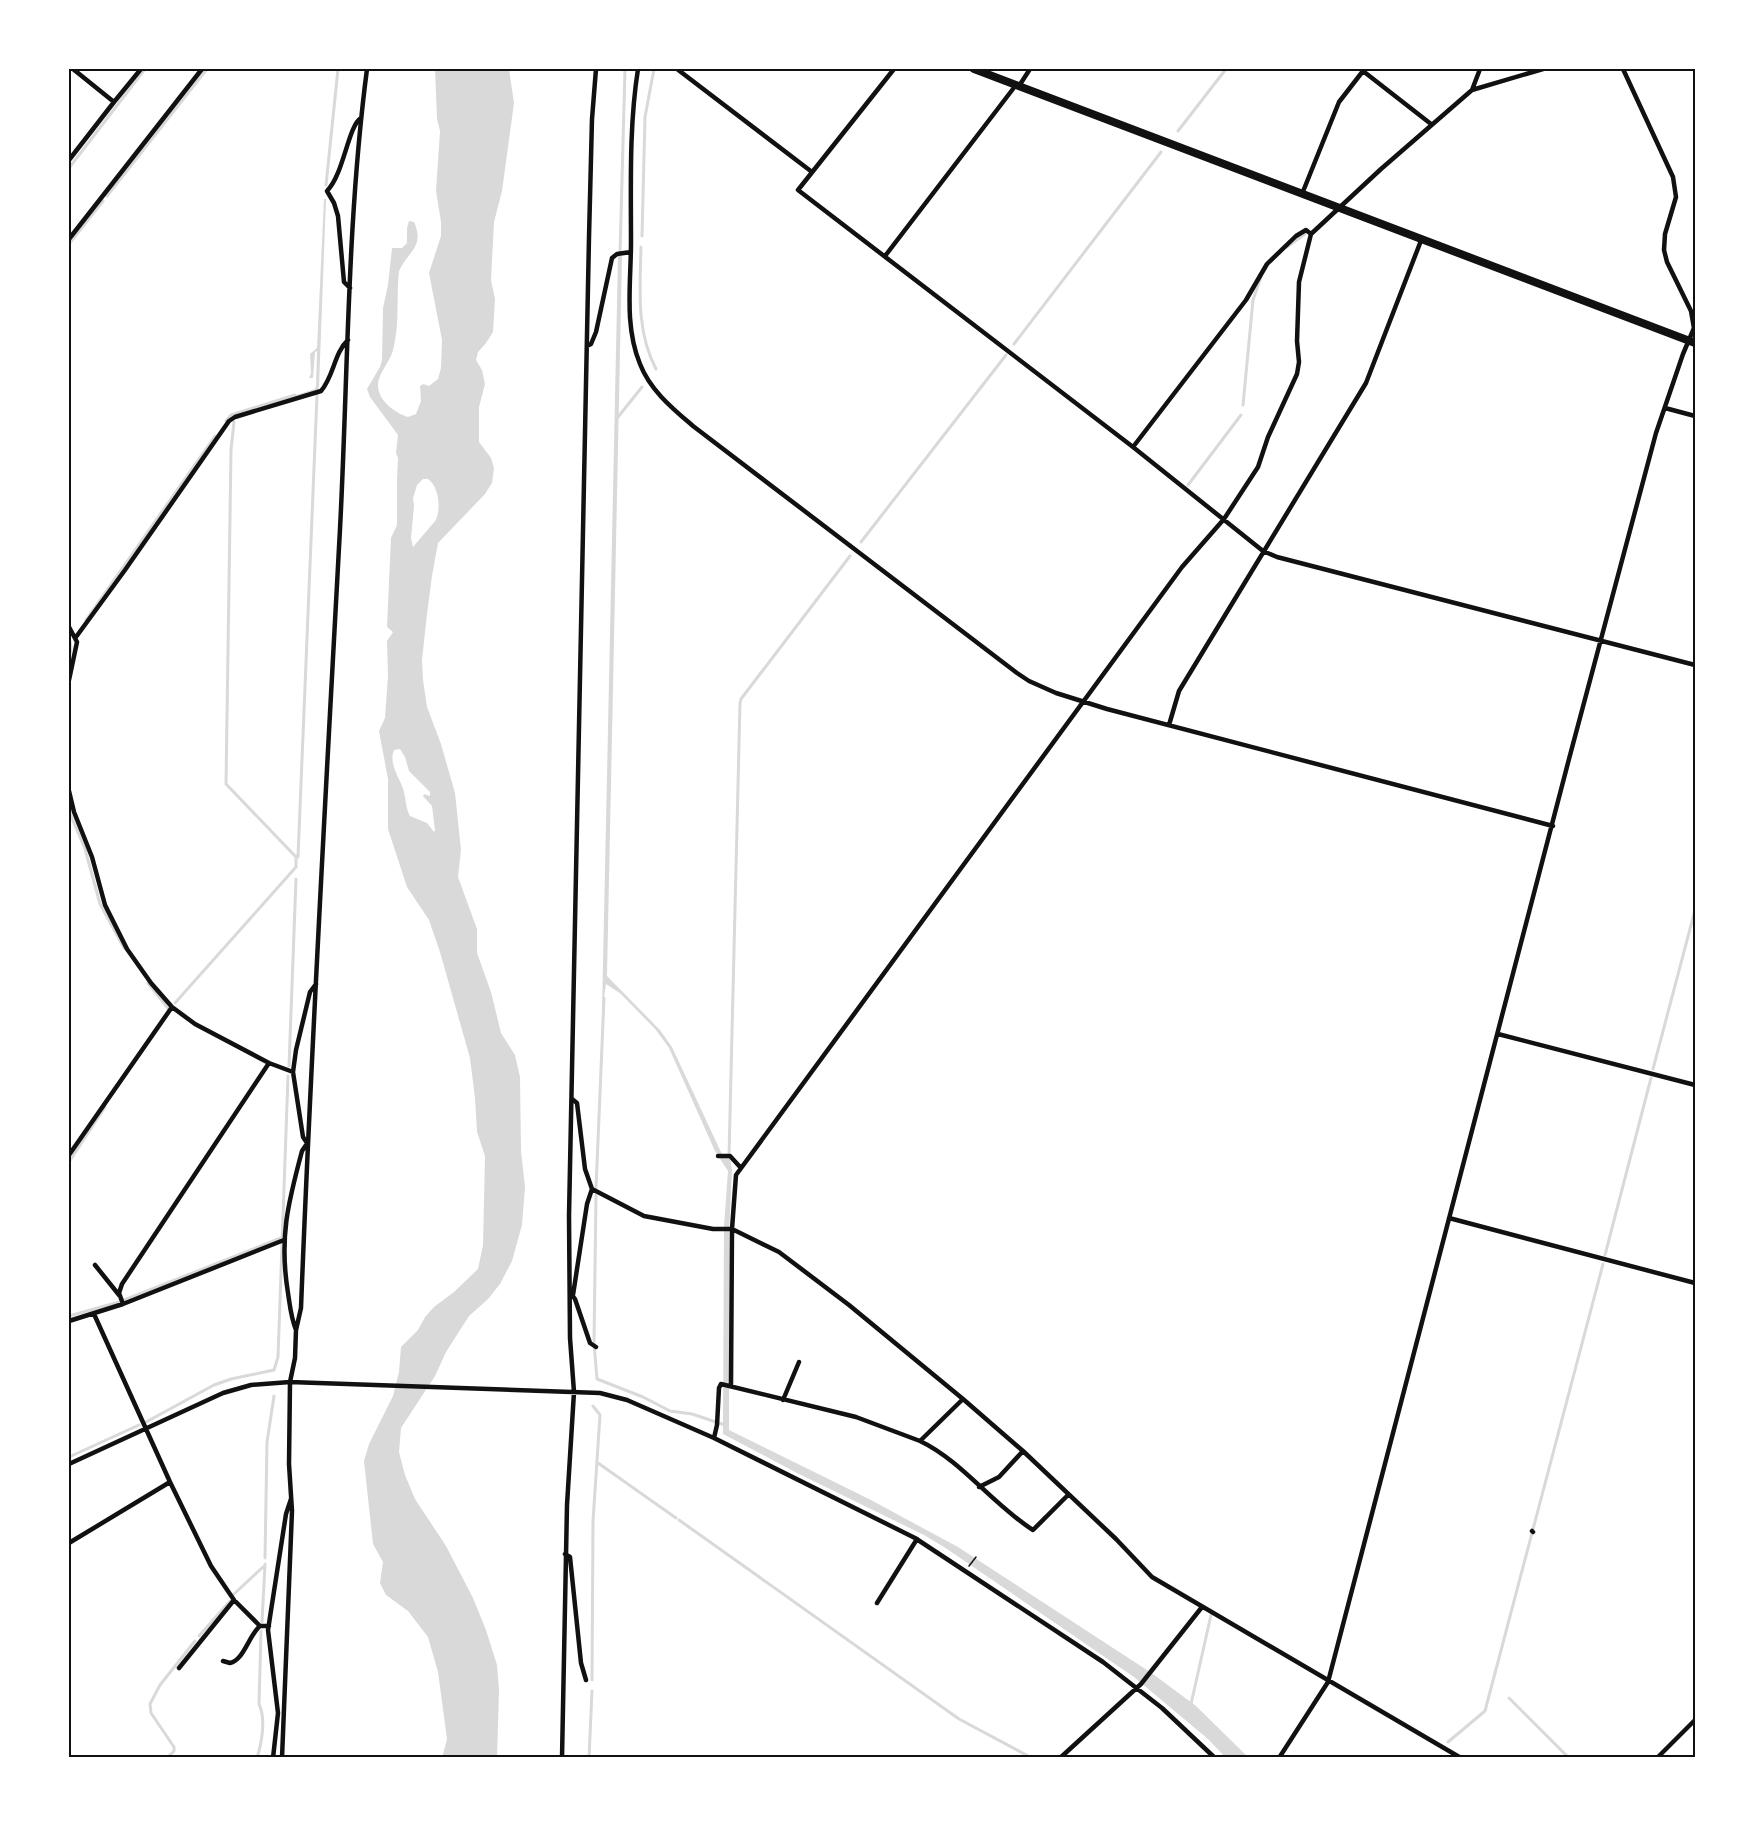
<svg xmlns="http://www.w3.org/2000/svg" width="1764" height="1827" viewBox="0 0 1764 1827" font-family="Quicksand,sans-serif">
  <rect width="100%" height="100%" fill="#fff"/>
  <path fill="#d9d9d9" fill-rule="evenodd" d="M435,69h74l5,34 -12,88 -8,31 -3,58 4,19 -2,33 -7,11 -8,9 -2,8 6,10 3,14 -6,23v35l12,16 3,10 -2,15 -7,11 -47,49 -6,33 -5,38 -5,46 1,20 4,27 14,37 14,49 6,57 -3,27 19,52v24l14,39 10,41 14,22 5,22 1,74 4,36 -3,38 -10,36 -12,23 -12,15 -19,17 -23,36 -11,24 -34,52 -2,24 6,23 10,24 31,47 27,52 13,32 11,35 2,25 -2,68h-55l5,-19 -9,-67 -10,-35 -20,-26 -22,-16 -6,-12 3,-21 -10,-18 -9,-83 5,-17 24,-48 6,-24 2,-25 17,-17 7,-13 9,-10 20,-15 24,-23 5,-24 2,-89 -8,-24 -2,-34 -5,-40 -30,-106 -11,-32 -22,-33 -19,-58v-50l-9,-48 6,-13 3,-42 -1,-35 6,-9 -6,-5 4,-89 6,-13v-45l1,-22 -2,-5 2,-18 -28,-38 -3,-8 13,-22 2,-7 1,-52 5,-23 4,-37h10l5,-5v-15l2,-7 5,1c11,25 -6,29 -15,49 -3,26 1,53 -6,79 -3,12 -14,22 -15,34 -1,16 17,29 30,33l8,-3 5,-13 -1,-15 3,-2 6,2 9,-7 3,-11 1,-28 -13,-67 12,-37v-14l-5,-31 4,-60 -3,-12zM423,479h5c11,8 13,28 8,41l-23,27 -2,-9 3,-32 -1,-8 4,-13zM400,749l5,8 4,14 21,21v4l-6,-2 -1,2 9,10 3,24 -1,2 -7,-9 -17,-7c-4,-7 -4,-15 -6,-24 -3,-13 -16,-27 -10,-42z
    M324,199h2l-7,188 -1,3 -25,8v-2l22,-7 1,-3 1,-35 -2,1 -2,26h-4l2,-5 -1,-19 7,-6z
    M618,256h4l-15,720 53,54 12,17 48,103 3,6 7,2 2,13 -3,63v196l140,69 89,48 195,127 43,32 53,52h-23l-18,-19 -74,-62 -187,-128 -23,-14 -127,-62 -74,-39 1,-208 4,-55 -13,-20 -46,-103 -13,-18 -35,-36 -15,-10 -4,27z"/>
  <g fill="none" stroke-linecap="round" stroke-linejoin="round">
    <path stroke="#d9d9d9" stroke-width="3" d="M1178,131l48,-62
      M69,168l76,-99
      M326,185l12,-116
      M107,196l100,-127
      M642,236l3,-119 9,-48
      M69,244l34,-43
      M641,247c-1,42 -5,84 15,122
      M1287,247l18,-13
      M620,253l5,-184
      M1014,344l147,-192
      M1243,405l10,-105 8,-23
      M618,417l24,-30
      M226,421l5,-6 64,-20
      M1188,485l53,-70
      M861,542l145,-187
      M86,620l129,-184
      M69,660l2,-12 -1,-7
      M69,811l16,38 15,55 24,44
      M298,857l19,-462
      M148,983l22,28
      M175,1003l121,-136v-10l-70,-73 5,-334 3,-28
      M289,1066l7,-187
      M1653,1069l42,-159
      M729,1156l11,-453 1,-4 109,-143
      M69,1162l36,-55
      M596,1188l8,-190
      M596,1195l-2,148 3,36 46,18 27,14 22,3 33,11
      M1605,1255l46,-177
      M69,1316l50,-14 162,-64
      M146,1422l68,-37 17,-6 43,-9 4,-13 10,-281
      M69,1457l70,-32
      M598,1463l78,55
      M679,1520l280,199 73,39
      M265,1558l2,-116 7,-46
      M234,1594l29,-27
      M262,1622l3,-58
      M199,1636l31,-35
      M592,1680l1,-159 7,-106 -7,-9
      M1509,1698l60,60
      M1191,1704l20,-89
      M1448,1742l37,-31 118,-447
      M167,1758l7,-7v-4l-23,-34 -1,-9 10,-19 35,-44
      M257,1758c5,-16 9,-39 2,-54l2,-73
      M589,1758l3,-67"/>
    <path stroke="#111" stroke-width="1.5" d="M969,1566l7,-9"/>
    <path stroke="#111" stroke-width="4.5" d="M638,69c-9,57 -7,116 -7,173 0,41 -7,83 9,122 10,26 32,44 53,62l324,247 12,8 27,12 51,16 446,117
      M677,69l135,103
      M894,69l-96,121 335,257 130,104 14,6 418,108
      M1363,71l68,53
      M1019,86l11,-17
      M1472,90l8,-21
      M114,102l27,-33
      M69,160l45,-58 -41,-33
      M1302,194l37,-92 24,-31
      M69,239l133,-170
      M885,256l131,-171
      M350,288l-6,-6 -6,-66 -4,-13 -7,-12c17,-17 21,-65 34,-73
      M587,346l4,-2 5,-12 16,-74 5,-4 14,-2
      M1665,408l30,8
      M1133,447l113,-147 21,-36 29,-28 10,-6 5,4
      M69,627l8,15 -8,38
      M76,637l49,-67 104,-149 6,-4 86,-26c13,-15 13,-38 27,-51
      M1169,725l10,-34 187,-308 56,-145
      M69,791l5,21 18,45 13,48 22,44 24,34 21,24 23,17 74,39 24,9
      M1498,1034l197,51
      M572,1099l5,4 8,66 7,20 52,27 69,13h19l47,23 70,53 114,94 60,52 93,88 36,38 309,181
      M307,1143l-4,-6 -10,-65 3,-22 14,-58 6,-8
      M69,1155l103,-148
      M718,1156h12l11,12
      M1449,1218l246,65
      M95,1265l24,30
      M572,1295l3,4 15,44 6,4
      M573,1295l14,-91 5,-15
      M123,1304l-4,-11 3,-9 147,-221
      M94,1314l76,168 41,84 23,34 26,26h9
      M69,1321l54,-17 161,-64
      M296,1330c-5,-12 -6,-24 -8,-37 -9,-55 0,-90 14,-142l4,-6
      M731,1386l1,-157 4,-54 446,-608 42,-48 34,-52 10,-30 29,-63 2,-12 -2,-21 2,-59 12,-48 70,-65 91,-79 71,-21
      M783,1400l16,-38
      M714,1438l3,-13 2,-37 2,-4 135,33 64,24 43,-42
      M920,1441c42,20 73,64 113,89l35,-35
      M69,1464l154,-71 28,-8 39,-3 310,11 27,7 87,38 201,100 188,124 59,46 53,50
      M979,1487l20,-10 24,-26
      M1532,1531l1,1
      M69,1543l101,-61
      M565,1554l5,3 11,106 5,17
      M877,1603l40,-64
      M223,1661l7,2c14,-3 19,-28 30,-37
      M179,1668l55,-68
      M273,1758l5,-45 -10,-83 18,-116 5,-15
      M282,1758l10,-247 -3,-47 1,-82 5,-24 1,-28 5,-22c10,-260 25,-519 39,-779 8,-153 7,-308 27,-460
      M562,1758l5,-253 7,-113 -4,-54 -1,-122 20,-979 3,-118 4,-50
      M1060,1758l81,-74 61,-77
      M1279,1758l49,-76 241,-923 87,-326 27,-79 11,-26 -3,-17 -24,-49 -3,-12 1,-16 11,-37 -3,-20 -50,-108
      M1657,1758l38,-38"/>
    <path stroke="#111" stroke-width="8" d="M974,69l721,274"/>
  </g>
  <rect width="1764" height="1827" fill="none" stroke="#ffffff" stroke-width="141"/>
  <rect x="70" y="70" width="1624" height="1686" fill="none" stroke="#111" stroke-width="2"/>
</svg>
